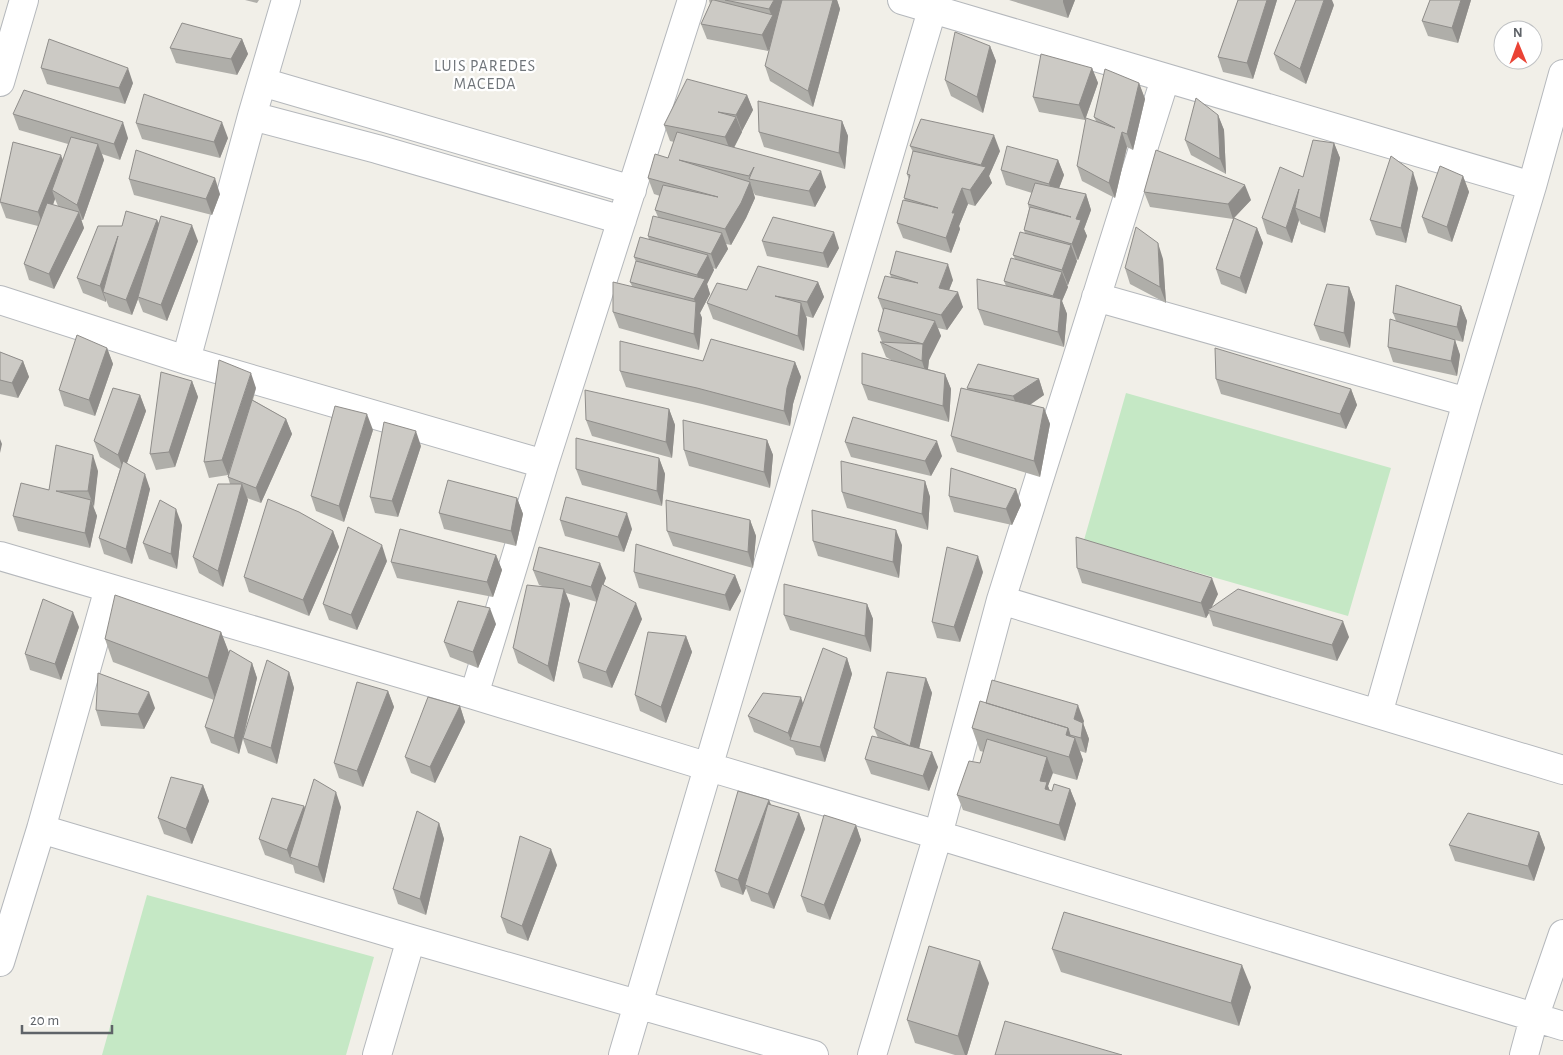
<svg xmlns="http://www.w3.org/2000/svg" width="1563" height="1055" viewBox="0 0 1563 1055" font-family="'Alegreya Sans',sans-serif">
  <rect width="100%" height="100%" fill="#f1efe8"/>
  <path fill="#c5e8c5" d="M1126,393l265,75 -43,148 -264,-76z
    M147,895l227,62 -28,98h-244z"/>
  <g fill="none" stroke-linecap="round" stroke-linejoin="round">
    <defs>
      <path id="minor" d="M902,0l630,186
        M0,82l24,-82
        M262,82l370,108
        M252,116l125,33 245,71
        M1096,297l371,105
        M0,300l186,60 358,104
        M186,360l66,-244 34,-116
        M0,556l474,139 235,72 229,68 625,191
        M1001,600l562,170
        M474,695l70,-231 148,-464
        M1378,714l89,-312 65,-216 31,-112
        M41,829l370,110 403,116
        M0,962l41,-133 68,-241
        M377,1055l34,-116
        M623,1055l312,-1055
        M872,1055l66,-220 63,-235 164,-521
        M1524,1055l10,-37 29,-84"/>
    </defs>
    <use href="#minor" stroke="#b5b8bc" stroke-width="30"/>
    <use href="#minor" stroke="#fff" stroke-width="28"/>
  </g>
  <path fill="#afaea9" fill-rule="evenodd" d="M245,0h14l-2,3z
    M709,0h128l3,9 -27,98 -43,-26 -5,-15 5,-18 -2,3 -61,-12 -6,-15 9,-20z
    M1009,0h66l-7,18z
    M1238,0h39l-24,79 -30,-7 -5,-15z
    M1430,0h41l-13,43 -30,-7 -6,-15z
    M1334,5l-28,79 -26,-14 -6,-16z
    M242,39l6,15 -11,21 -61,-12 -6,-15z
    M990,46l6,15 -13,52 -32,-17 -6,-16z
    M41,68l92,15 -8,21 -78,-20z
    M1092,68l6,15 -13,37 -46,-8 -6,-15z
    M1139,83l6,16 -12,51 -6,-3 -12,51 -33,-17 -5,-15 19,-45 -2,-4z
    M747,95l6,15 -11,21v1l-8,16 92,39 -11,20 -60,-12 -2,-4 2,7 -9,20 -15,27 -5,-1 2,5 -12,20 -3,-1 1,2 -7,14 3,10 -10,19 2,5 -3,32 -80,-22 -6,-16 19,-26 -2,-4 6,-20 -2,-5 15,-17 -1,-4 10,-19 -3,-7 5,-14 -6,-2 -6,-16 20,-20 6,-16 -4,-1 -6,-16z
    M13,114l115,24 -8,22 -18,-6 2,6 -21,60h-2l3,8 -30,61 -25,-9 -5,-16 14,-38 -32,-8 -6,-16 63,-42 5,-16 -49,-14zM55,199l3,7 1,1 -6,-2z
    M1218,115l6,15 2,44 -35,-19 -6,-15z
    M842,121l6,15 -3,33 -81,-22 -5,-15z
    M136,123l92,15 -8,20 -78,-19z
    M1334,143l6,15 -15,75 -24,-9 -2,-4 -7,23 -25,-9 -5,-16 41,-41z
    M910,146l90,5 -11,25 3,7 -17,23 -7,-2 -9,22 1,3 -9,24 -48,-15 -6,-15 8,-22 -1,-3 5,-18 -2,-6 6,-22z
    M1058,160l6,15 -5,13 27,6 5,16 -7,19 3,7 -9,24 -2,-1 1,2 -9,24h-1l1,2 -6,14 5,13 -3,33 -80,-22 -6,-16 28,-23 -2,-5 11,-22 -2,-4 12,-21 -1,-4 5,-21 -1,-5 4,-11 -26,-8 -5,-15z
    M1463,176l6,16 -17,50 -24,-9 -6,-16z
    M129,179l91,15 -8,21 -78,-20z
    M1418,188l-12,55 -30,-8 -6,-15z
    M1144,192l107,8 -17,18 23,10 6,15 -17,51 -25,-10 -5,-15 17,-50 -83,-12z
    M157,220l2,3 39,18 -31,80 -24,-9 -5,-13 -6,16 -23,-8 -3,-7v2l-23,-9 -6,-15 45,-52z
    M762,241l77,7 -11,20 -61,-12z
    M1163,259l3,44 -36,-19 -5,-16z
    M890,274l63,6 -4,10 14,17 -16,23 -9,-2 3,8 -12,24 -1,9 17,5 6,15 -2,33 -81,-22 -6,-16 31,-23 -7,-4 -6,-15h2l-4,-11 5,-20 -5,-13 13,-21z
    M818,282l6,15 -11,21 -7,-2 1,3 -3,32 -91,-32 -6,-16 40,-13z
    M1349,287l6,16 -5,45 -30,-8 -6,-15z
    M1461,306l6,15 -4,21 -8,-2 5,15 -3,21 -64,-14 -5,-15 8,-26 -3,-8z
    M107,348l6,16 -18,52 -31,-10 -5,-16z
    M0,352l23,9 6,16 -11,21 -18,-4z
    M703,361l92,1 6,15 -8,27 -3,22 -88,-22 -76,-17 -6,-16z
    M1039,379l5,16 -14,10 14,3 6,16 -10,53 -83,-25 -6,-16 17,-46 -1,-2z
    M1216,379l135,10 6,16 -11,24 -125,-35z
    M192,381l6,16 -23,70 -19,3 -6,-16z
    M256,388l-3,12 33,19 6,15 -31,69 -14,-5 1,2 -25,87 -24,-14 -6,-16 37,-73 -2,-7v-2l-19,3 -5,-16z
    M140,395l6,16 -19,52 23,26 -18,75 -28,-10 -5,-16 21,-69 -20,-12 -6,-16z
    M669,409l6,16 -3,33 -80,-22 -6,-16z
    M373,430l-29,92 -28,-11 -5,-15z
    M767,440l6,15 -3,33 -81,-22 -5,-16z
    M845,442l97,14 -11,20 -80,-19z
    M421,446l-23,71 -23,-4 -5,-16z
    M659,458l6,16 -3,32 -80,-21 -6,-16z
    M98,471l-5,36 4,9 -7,32 -72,-17 -5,-15 36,-26z
    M925,481l5,16 -2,33 -81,-22 -5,-16z
    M1016,489l5,16 -9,20 -58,-13 -5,-16z
    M517,498l6,16 -7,32 -72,-17 -5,-16z
    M560,520l72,9 -8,23 -59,-16z
    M750,520l6,16 -3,32 -80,-22 -6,-15z
    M182,525l-5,44 -28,-10 -6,-16z
    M333,531l6,16 -30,69 -60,-24 -5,-15z
    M813,541l89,4 -3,33 -81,-22z
    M496,555l6,15 -9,27 -96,-19 -6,-16z
    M387,561l-30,69 -28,-10 -6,-16z
    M1077,568l141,26 -7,14 138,29 -12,24 -124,-35 -4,-13 -3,5 -124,-35z
    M533,570l73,8 -3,7 39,34 -30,69 -29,-10 -5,-16 19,-60 -31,-9 4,11 -16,78 -36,-19 -5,-15 29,-62 -3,-1z
    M634,572l101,3 6,16 -11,20 -91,-23z
    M983,572l-23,70 -23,-4 -5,-16z
    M867,604l6,15 -2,33 -81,-22 -6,-15z
    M496,624l-18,44 -28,-11 -6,-15z
    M79,627l-18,53 -31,-10 -5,-16z
    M221,632l8,22 23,9 5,15 -12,53 44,-59 5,16 -17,76 -29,-11 -5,-14 -4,15 -28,-11 -6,-16 9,-27 -101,-38 -8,-23z
    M686,636l6,16 -26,71 -26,-12 -5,-16z
    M847,658l5,16 -27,88 -29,-7 -3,-7 -39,-16 -6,-16 55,-12z
    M926,678l6,15 -13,55 19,19 -9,24 -58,-17 -6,-15 13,-21 -4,-10z
    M388,691l6,16 -31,80 -24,-9 -5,-15z
    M986,703l98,18 -1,2 6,16 -3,14 -6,-2 3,9 -6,20 -25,-7 -4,13 2,5h2l18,-2 6,15 -11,37 -102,-31 -6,-15 23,-32 4,-11 -4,-1 -8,-23z
    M460,706l5,16 -30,61 -24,-10 -6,-16z
    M155,708l-11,21 -43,-3 -5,-16z
    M203,785l6,16 -17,43 -28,-10 -6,-16z
    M769,800l2,5 28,8 6,16 -31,80 -23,-8 -5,-13 -3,7 -22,-8 -6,-16z
    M304,806l1,2 36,-1 -17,76 -29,-10 -2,-8 -28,-10 -6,-16z
    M439,823l5,16 -18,76 -28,-11 -5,-15z
    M856,825l5,15 -31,80 -23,-8 -6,-16z
    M1539,832l6,16 -11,33 -79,-20 -6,-16z
    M557,865l-29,76 -21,-8 -6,-16z
    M1052,949l199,38 -12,39 -178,-54z
    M989,983l-22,72h-12l-40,-12 -8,-23z"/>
  <path fill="#8f8d8a" d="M774,0h10l2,4 -10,19 2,8 -10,20 -6,-16 10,-18 -3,-8z
    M833,0h4l3,9 -27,98 -5,-16z
    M1063,0h12l-7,18 -5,-16z
    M1267,0h10l-24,79 -6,-16z
    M1324,0h8l2,5 -28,79 -6,-15z
    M1461,0h10l-13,43 -6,-15z
    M242,39l6,15 -11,21 -6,-16z
    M990,46l6,15 -13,52 -6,-16z
    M128,68l5,15 -8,21 -6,-16z
    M1092,68l6,15 -13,37 -6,-15z
    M1139,83l6,16 -12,51 -6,-16z
    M747,95l6,15 -11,21 -6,-16z
    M1218,115l6,15 2,44 -6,-15z
    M736,117l6,15 -11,21 -6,-16z
    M842,121l6,15 -3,33 -6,-16z
    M123,122l5,16 -8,22 -6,-16z
    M222,122l6,16 -8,20 -6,-16z
    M1122,132l5,15 -12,51 -6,-15z
    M994,135l6,16 -11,25 3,7 -17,23 -5,-16 13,-19 -2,-6z
    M1334,143l6,15 -15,75 -5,-15z
    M98,144l6,16 -21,60 -6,-15z
    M61,155l6,16 -15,19 3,9 -11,29 -6,-16z
    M1058,160l6,15 -9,24 -6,-15z
    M821,171l5,16 -11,20 -6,-16z
    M1413,172l5,16 -12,55 -5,-15z
    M1463,176l6,16 -17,50 -5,-15z
    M215,178l5,16 -8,21 -6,-16z
    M750,182l5,16 -9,20 -15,27 -6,-16z
    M1245,185l6,15 -18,19 -5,-15z
    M962,188l6,16 -9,22 1,3 -9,24 -5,-15 6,-25z
    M1299,189l-4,19 4,12 -7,23 -6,-15z
    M1086,194l5,16 -7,19 3,7 -9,24 -6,-16 4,-25z
    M79,212l5,16 -30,61 -5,-15z
    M157,220l6,15 -25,62v2l-6,16 -6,-15z
    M192,225l6,16 -31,80 -6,-16z
    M1257,228l6,15 -17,51 -6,-16z
    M834,232l5,16 -11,20 -5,-15z
    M722,233l6,16 -12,20 -5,-15z
    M118,236l-15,56 3,8v2l-6,-16z
    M1158,243l5,16 3,44 -6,-16z
    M1071,245l6,16 -9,24 -6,-15z
    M708,255l6,15 -7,14 3,10 -10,19 2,5 -3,32 -5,-16 2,-28 -2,-7 7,-13 -4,-11z
    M948,264l5,16 -9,23 -5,-15z
    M1062,272l6,15 -6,14 5,13 -3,33 -6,-15 1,-21 -6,-15z
    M818,282l6,15 -11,21 -6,-16z
    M1349,287l6,16 -5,45 -6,-15z
    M958,292l5,15 -16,23 -6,-15z
    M801,303l6,16 -3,32 -6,-15z
    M1461,306l6,15 -4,21 -6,-15z
    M935,321l6,15 -12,24 -2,17 -5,-16 1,-17z
    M1455,340l5,15 -3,21 -6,-15z
    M107,348l6,16 -18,52 -6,-16z
    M23,361l6,16 -11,21 -6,-15z
    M795,362l6,15 -8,27 -3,22 -6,-15 3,-23z
    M251,373l5,15 -28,87 -6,-15z
    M945,374l6,15 -2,33 -6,-16z
    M1039,379l5,16 -25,17 -6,-16z
    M192,381l6,16 -23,70 -6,-15z
    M1351,389l6,16 -11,24 -6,-15z
    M140,395l6,16 -22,60 -6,-16z
    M1044,408l6,16 -10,53 -6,-16z
    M669,409l6,16 -3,33 -6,-16z
    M367,414l6,16 -29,92 -5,-16z
    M286,419l6,15 -31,69 -5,-15z
    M416,431l5,15 -23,71 -6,-16z
    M0,439l2,5 -2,9z
    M767,440l6,15 -3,33 -6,-16z
    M937,441l5,15 -11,20 -6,-15z
    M93,455l5,16 -4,36 -6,-16z
    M659,458l6,16 -3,32 -5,-15z
    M145,474l5,15 -18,75 -6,-15z
    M925,481l5,16 -2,33 -6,-16z
    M242,484l6,16 -25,87 -5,-16z
    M1016,489l5,16 -9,20 -6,-16z
    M517,498l6,16 -7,32 -5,-15z
    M91,500l6,16 -7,32 -5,-15z
    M176,509l6,16 -5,44 -6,-15z
    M627,513l5,16 -8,23 -6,-15z
    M750,520l6,16 -3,32 -5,-16z
    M896,530l6,15 -3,33 -6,-16z
    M333,531l6,16 -30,69 -6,-16z
    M382,545l5,16 -30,69 -6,-15z
    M496,555l6,15 -9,27 -6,-15z
    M978,556l5,16 -23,70 -6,-15z
    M600,563l6,15 -9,24 -6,-15z
    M735,575l6,16 -11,20 -5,-16z
    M1212,578l6,16 -8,17 -2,-1 1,3 -3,5 -5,-15z
    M564,589l6,15 -16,78 -6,-16z
    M636,603l6,16 -30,69 -6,-16z
    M867,604l6,15 -2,33 -6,-16z
    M490,608l6,16 -18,44 -5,-16z
    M73,612l6,15 -18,53 -6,-16z
    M1343,621l6,16 -12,24 -5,-16z
    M221,632l9,23 -14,46 -8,-23z
    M686,636l6,16 -26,71 -5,-16z
    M847,658l5,16 -27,88 -5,-15z
    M252,663l5,15 -18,76 -5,-16z
    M289,672l5,16 -17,76 -6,-16z
    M926,678l6,15 -16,69 -6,-16z
    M388,691l6,16 -31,80 -6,-16z
    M149,692l6,16 -11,21 -6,-15z
    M801,697l5,16 -15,27 -3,-7z
    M1078,705l6,16 -4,14 -6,-16z
    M460,706l5,16 -30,61 -5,-16z
    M1083,723l6,16 -3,14 -5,-15z
    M1068,728l5,15 2,-5 8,22 -6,20 -8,-23 -3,-22z
    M932,752l6,15 -9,24 -6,-15z
    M1047,757l6,16 -5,13 4,11 -1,8 -11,-24z
    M203,785l6,16 -17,43 -6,-15z
    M1070,789l6,15 -11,37 -6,-16z
    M336,792l5,15 -17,76 -6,-16z
    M769,800l6,15 -30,70 1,3 -3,7 -5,-15z
    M304,806l6,16 -20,35 3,9 -6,-16z
    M799,813l6,16 -31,80 -6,-15z
    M439,823l5,16 -18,76 -6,-16z
    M856,825l5,15 -31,80 -6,-15z
    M1539,832l6,16 -11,33 -6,-15z
    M551,849l6,16 -29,76 -6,-15z
    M980,961l9,22 -22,72h-2l-7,-19z
    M1242,965l9,22 -12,39 -8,-23z"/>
  <path fill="#cccac5" stroke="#8f8d8a" d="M712,0h2l59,15 -11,20 -61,-11z
    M725,0h49l-5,9z
    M782,0h51l-25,91 -43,-25z
    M1238,0h29l-20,63 -29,-6z
    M1296,0h28l-24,69 -26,-15z
    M1430,0h31l-9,28 -30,-7z
    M182,23l60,16 -11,20 -61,-11z
    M955,32l35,14 -13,51 -32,-17z
    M49,39l79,29 -9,20 -78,-20z
    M1041,54l51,14 -13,37 -46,-8z
    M1105,69l34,14 -12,51 -5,-2 -13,51 -32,-17 9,-48 29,10 -21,-11z
    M687,79l60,16 -11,20 -18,-3 18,5 -11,20 -61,-12z
    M24,90l99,32 -9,22 -101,-30z
    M144,94l78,28 -8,20 -78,-19z
    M1196,98l22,17 2,44 -35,-19z
    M758,101l84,20 -3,32 -80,-21z
    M921,119l73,16 -13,30 -71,-19z
    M677,132l144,39 -12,20 -60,-12 5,-12 -5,9 -70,-16 71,22 -9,21 -16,26 -70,-19 8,-25 55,12 -70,-19 7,-24 13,4z
    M71,137l27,7 -21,61 -25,-15z
    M1313,140l21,3 -14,75 -25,-10 4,-19 -13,39 -24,-10 18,-51 23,10z
    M13,142l48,13 -23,57 -38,-10z
    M1007,146l51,14 -9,24 -48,-14z
    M136,150l79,28 -9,21 -77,-20z
    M1156,150l89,35 -17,19 -84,-12z
    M913,151l73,16 -16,23 -8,-2 -10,25h3l-9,25 -49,-15 6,-23 35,8 -34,-10 6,-23 -3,-1z
    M1391,156l22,16 -12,56 -31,-8z
    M1440,166l23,10 -16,51 -25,-10z
    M1035,183l51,11 -10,25 5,1 -9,24 -48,-14 6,-23 41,10 -43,-13z
    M47,203l32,9 -30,62 -25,-10z
    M126,211l31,9 -31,80 -23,-8 15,-56 -18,50 -23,-8 21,-52h24z
    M161,216l31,9 -31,80 -23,-8z
    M653,216l69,17 -11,21 -63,-18z
    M773,217l61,15 -11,21 -61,-12z
    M1234,218l23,10 -17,50 -24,-9z
    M1136,227l22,16 2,44 -35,-19z
    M1020,232l51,13 -9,25 -49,-15z
    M640,237l68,18 -11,20 -63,-18z
    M896,251l52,13 -9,24 19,4 -17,23 -63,-17 7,-22 33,7 -28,-9z
    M1011,258l51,14 -9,24 -49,-15z
    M636,261l69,18 -11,20 -64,-17z
    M758,266l60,16 -11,20 -32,-6 26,7 -3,33 -91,-33 10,-20 30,7z
    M977,279l84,20 -3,33 -80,-23z
    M613,282l83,20 -2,32 -81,-22z
    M1327,284l22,3 -5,46 -30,-8z
    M1396,285l65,21 -4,21 -64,-14z
    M884,308l51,13 -12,23 -1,17 -42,-19 43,2 -45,-13z
    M1390,319l65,21 -4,21 -63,-14z
    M77,335l30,13 -18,52 -30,-10z
    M711,339l84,23 -8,26 -3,23 -87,-23 -77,-17v-30l83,20z
    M1215,348l136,41 -11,25 -124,-35z
    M0,352l23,9 -11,22 -12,-3z
    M862,353l83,21 -2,32 -81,-22z
    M219,360l32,13 -29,87 -18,2z
    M978,364l61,15 -26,17 -46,-8z
    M161,372l31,9 -23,71 -19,2z
    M113,388l27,7 -22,60 -24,-14z
    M961,388l83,20 -10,53 -83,-25z
    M585,390l84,19 -3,33 -80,-22z
    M252,400l34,19 -30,69 -28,-11z
    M335,406l32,8 -28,92 -28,-10z
    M853,417l84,24 -12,20 -80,-19z
    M683,420l84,20 -3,32 -80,-22z
    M384,422l32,9 -24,70 -22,-4z
    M576,438l83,20 -2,33 -81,-22z
    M56,445l37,10 -5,36h-32l35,9 -6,33 -72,-17 8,-33 28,7z
    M123,461l22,13 -19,75 -27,-11z
    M841,461l84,20 -3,33 -80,-22z
    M951,468l65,21 -10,20 -57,-13z
    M448,480l69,18 -6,33 -72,-18z
    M218,484h24l-24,87 -25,-14z
    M566,497l61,16 -9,24 -58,-17z
    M268,499l31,13 34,19 -30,69 -59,-23z
    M160,500l16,9 -5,45 -28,-11z
    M666,500l84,20 -2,32 -81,-21z
    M812,510l84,20 -3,32 -80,-21z
    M348,527l34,18 -31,70 -28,-11z
    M400,529l96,26 -9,27 -96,-20z
    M1076,537l136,41 -11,25 -124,-35z
    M636,544l99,31 -10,20 -91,-23z
    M539,547l61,16 -9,24 -58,-17z
    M947,547l31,9 -24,71 -22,-5z
    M602,584l34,19 -30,69 -28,-10z
    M784,584l83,20 -2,32 -81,-21z
    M527,585l37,4 -16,77 -35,-18z
    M1238,589l105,32 -11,24 -124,-35z
    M115,595l106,37 -13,46 -103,-39z
    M43,599l30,13 -18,52 -30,-10z
    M458,601l32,7 -17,44 -29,-10z
    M648,632l38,4 -25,71 -26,-12z
    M823,648l24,10 -27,89 -30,-7z
    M230,650l22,13 -18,75 -29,-11z
    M267,660l22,12 -18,76 -28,-10z
    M887,672l39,6 -16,68 22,6 -9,24 -58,-17 7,-23 38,10 -36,-18z
    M98,673l51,19 -11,22 -42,-4z
    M992,680l86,25 -4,14 9,4 -2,15 -11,-3 -2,-7 -82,-25z
    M357,682l31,9 -31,80 -23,-8z
    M763,693l38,4 -13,36 -40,-17z
    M428,697l32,9 -30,61 -25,-10z
    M980,701l88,27 -2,7 9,3 -6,19 -97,-29z
    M987,739l60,18 -7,24 7,1 -2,7 7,2 2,-7 16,5 -11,36 -102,-30 12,-34 11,2z
    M171,777l32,8 -17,44 -28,-11z
    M314,779l22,13 -18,75 -28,-10z
    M738,791l31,9 -31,80 -23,-9z
    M272,798l32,8 -17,44 -28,-11z
    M768,804l31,9 -31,81 -23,-9z
    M417,811l22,12 -19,76 -27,-10z
    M1468,813l71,19 -11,34 -79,-21z
    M824,815l32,10 -32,80 -23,-9z
    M520,836l31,13 -29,77 -21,-9z
    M1064,912l178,53 -11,38 -179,-54z
    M929,946l51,15 -22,75 -51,-16z
    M1005,1021l117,34h-127z"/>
  <g text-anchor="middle" stroke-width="4.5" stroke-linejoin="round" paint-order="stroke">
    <g font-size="16" letter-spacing="1" fill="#70757a" stroke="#fff">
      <text x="485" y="71">LUIS PAREDES<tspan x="485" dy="18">MACEDA</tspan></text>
    </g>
  </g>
  <g transform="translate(1518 45) rotate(359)"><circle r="24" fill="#ffffff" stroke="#bfc1c3"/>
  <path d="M0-4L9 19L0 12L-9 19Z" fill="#ea4335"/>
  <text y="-8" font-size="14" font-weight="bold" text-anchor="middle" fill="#5f6368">N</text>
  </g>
  <path d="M22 1025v8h90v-8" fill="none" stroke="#5f6368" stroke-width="2.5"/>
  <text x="30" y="1025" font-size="15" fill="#5f6368" stroke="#ffffff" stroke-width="4" paint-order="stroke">20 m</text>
</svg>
